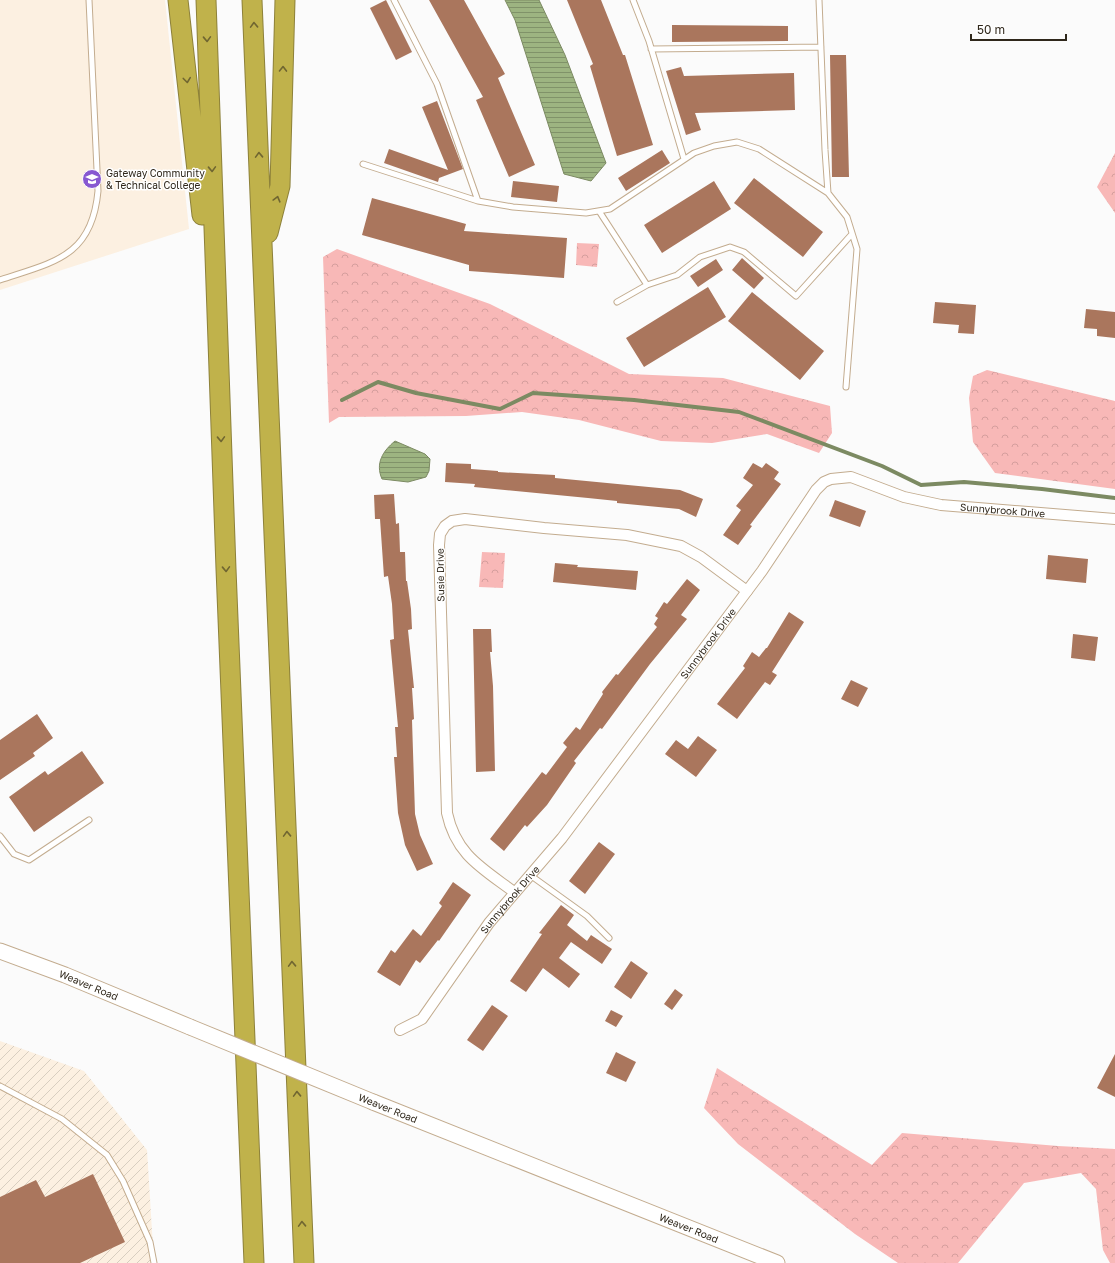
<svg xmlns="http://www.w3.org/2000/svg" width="1115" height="1263" viewBox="0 0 1115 1263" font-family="'Golos Text',sans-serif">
  <defs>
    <pattern id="industrial-furrows" width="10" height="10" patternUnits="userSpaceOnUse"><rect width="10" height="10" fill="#fcf0e1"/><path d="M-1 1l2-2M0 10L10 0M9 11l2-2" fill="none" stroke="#d8cec0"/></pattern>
    <pattern id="forest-crowns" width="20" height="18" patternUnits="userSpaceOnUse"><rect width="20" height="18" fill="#f8b8b7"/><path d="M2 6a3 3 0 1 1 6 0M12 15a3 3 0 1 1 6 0" fill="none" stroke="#d59e9d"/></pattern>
    <pattern id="water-rules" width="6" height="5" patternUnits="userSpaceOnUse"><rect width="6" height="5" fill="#9db481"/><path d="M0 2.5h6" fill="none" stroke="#809269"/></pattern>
  </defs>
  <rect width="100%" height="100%" fill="#fbfbfb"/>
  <path fill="#fcf0e1" d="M0,0h165l24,229 -189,61z"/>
  <path fill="url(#industrial-furrows)" d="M0,1041l84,30 63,79 7,113h-154z"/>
  <path fill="url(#forest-crowns)" d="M1115,153v60l-18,-26z
    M577,243l22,1 -2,23 -21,-2z
    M337,249l153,55 139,70 94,4 107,28 2,27 -13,20 -52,-19 -55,9 -51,-2 -82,-21 -57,-8 -56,4 -127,1 -10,6 -6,-166z
    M987,370l128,31v88l-120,-16 -22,-31 -4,-44 4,-22z
    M482,552l23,1 -2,35 -24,-1z
    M717,1068l155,97 30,-32 156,13 57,3v114h-5l-7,-13 -7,-61 -15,-16 -57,10 -66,80h-60l-43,-29 -117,-90 -34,-36z"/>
  <path fill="url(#water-rules)" stroke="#7c8a62" d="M505,0h34l26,55 41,108 -15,18 -27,-7 -49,-154z
    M395,441l30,13 5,5 -1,12 -3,6 -18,5 -26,-3c-7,-16 1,-28 13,-38z"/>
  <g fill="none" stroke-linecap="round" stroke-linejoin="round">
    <path stroke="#7c8a62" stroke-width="4" d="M342,400l36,-18 38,11 84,16 33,-16 101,7 105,12 143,54 39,19 43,-3 78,7 73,9"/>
  </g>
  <path fill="#aa765d" d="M386,0l26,52 -16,8 -26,-52z
    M429,0h35l41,74 -7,4 37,87 -26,12 -33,-77 7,-3z
    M567,0h34l22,55h2l28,90 -36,11 -27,-90 3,-2z
    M672,25l116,1v15l-116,1z
    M830,55h16l3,122h-17z
    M681,67l3,9 110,-3 1,37 -100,3 6,17 -15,5 -20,-64z
    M437,101l26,68 -24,9 -1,4 -54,-19 5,-14 59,21 -26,-63z
    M662,150l8,13 -44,28 -8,-13z
    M754,178l69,54 -20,25 -69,-54z
    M513,181l46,5 -2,16 -46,-5z
    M714,181l17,28 -69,44 -18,-28z
    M372,198l94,26 -2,7 103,7 -3,40 -95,-7v-6l-107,-30z
    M742,258l22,20 -10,11 -22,-19z
    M716,259l7,11 -25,17 -8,-11z
    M708,287l18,30 -82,50 -18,-29z
    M752,292l72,59 -24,29 -72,-59z
    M935,302l41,3 -2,29 -16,-1 1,-8 -26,-2z
    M1086,309l29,3v26l-18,-2v-7l-13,-1z
    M446,463l25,1v5l27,2v1l57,3v3l125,12 23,9 -7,18 -17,-8 -62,-6v-2l-29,-3 -114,-11 1,-3 -30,-2z
    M753,463l9,5 4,-5 13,9 -5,7 7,5 -31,41 2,1 -14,19 -15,-10 18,-25 -5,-4 17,-21 -10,-7z
    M394,494l2,30 3,-1 1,29h5l1,29h1l4,28 1,20 -4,1 6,58h-2l2,31 -2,1 3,94 5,21 13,29 -16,7 -12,-26 -7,-32 -4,-56h3l-2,-30h3l-8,-87 4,-1 -2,-35 -4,-28 -4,1 -4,-58h-5l-1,-24z
    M835,500l31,11 -6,16 -31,-11z
    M1048,555l40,4 -2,24 -40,-4z
    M555,563l23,2 -1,2 61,4 -2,19 -83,-8z
    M687,579l13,11 -19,25 6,4 -37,45 -48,65 -2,-1 -26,33 2,2 -29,42 -20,22 -2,-2 -21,26 -14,-12 52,-67 4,3 21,-28 -4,-4 13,-16 4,3 23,-36 -1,-2 14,-18 2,1 39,-48 -3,-3 4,-6 -3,-2 9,-14 3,2z
    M789,612l15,10 -32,50 5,3 -7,10 -5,-3 -28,37 -20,-15 28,-36 -2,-2 9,-14 7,5 7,-9h1z
    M473,629h18l1,23h-2l3,34 2,85 -19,1z
    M1073,634l25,3 -3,24 -24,-3z
    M851,680l17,8 -10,19 -17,-8z
    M37,714l16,24 -20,15 2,3 -35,24v-40z
    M698,736l19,14 -21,27 -31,-23 11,-14 12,9z
    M82,751l22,32 -70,49 -25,-35 36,-26 3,4z
    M599,842l16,12 -30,40 -16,-13z
    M453,882l18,13 -32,46 -1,-1 -18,23 -4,-3 -16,26 -23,-14 14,-22 4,3 18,-24 8,7 21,-30 -3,-3z
    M561,905l13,10 -7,10 20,16 4,-6 21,14 -10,15 -31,-22 -12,16 21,16 -11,14 -26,-20 -17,24 -16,-11 32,-47 -3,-1z
    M631,961l17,12 -17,26 -17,-12z
    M675,989l8,6 -11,15 -8,-6z
    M492,1005l16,11 -25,35 -16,-11z
    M611,1010l12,6 -7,11 -11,-6z
    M616,1052l20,10 -10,20 -20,-9z
    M1115,1054v43l-18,-9z
    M93,1174l32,68 -45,21h-80v-66l36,-17 9,17z"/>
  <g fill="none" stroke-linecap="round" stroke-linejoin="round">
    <defs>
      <path id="service" d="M394,0l43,84 41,117
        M633,0l16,41 35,118
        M819,0l6,150 3,43 19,24 10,32 -11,138
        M651,49l170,-2
        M363,164l115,37 35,6 73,6 24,-4 84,-56 20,-7 23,-4 22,7 69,44
        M599,211l48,74
        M0,280c54,-18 92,-23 98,-89l-9,-191
        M617,302l30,-17 30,-10 23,-18 30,-10 14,5 52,44 56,-62
        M0,836l14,18 15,6 60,-40
        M530,875l57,41 22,22
        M0,1086l62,33 45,36 16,26 27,61 4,21"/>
      <g id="minor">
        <path d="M514,892c-32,-24 -58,-37 -67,-79l-8,-268 1,-11 5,-8 7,-5 13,-2 79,9 83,7 54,11 20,11 46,34"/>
        <path id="s1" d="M400,1030l22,-11 67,-96 73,-85 200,-267 54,-81 8,-8 7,-3 20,-2 53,20 37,8 174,14"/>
      </g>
      <g id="secondary">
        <path id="s2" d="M0,951l65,24 125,52"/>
        <path id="s3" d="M373,1102l404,161"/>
      </g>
      <path id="motorway" d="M178,0l24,215
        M206,0l20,569 28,694
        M252,0l52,1263
        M268,233l12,-47 5,-186"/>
    </defs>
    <use href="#service" stroke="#c3ac8f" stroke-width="7"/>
    <use href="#minor" stroke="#c3ac8f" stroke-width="12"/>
    <use href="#secondary" stroke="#c3ac8f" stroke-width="17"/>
    <use href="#motorway" stroke="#8d813a" stroke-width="21"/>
    <use href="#service" stroke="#fff" stroke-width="5"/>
    <use href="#minor" stroke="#fff" stroke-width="10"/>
    <use href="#secondary" stroke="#fff" stroke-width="15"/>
    <use href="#motorway" stroke="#c0b24b" stroke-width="19"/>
    <defs>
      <path id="secondary-bridge" d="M190,1027l183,75"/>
    </defs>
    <use href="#secondary-bridge" stroke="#c3ac8f" stroke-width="17" stroke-linecap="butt"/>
    <use href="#secondary-bridge" stroke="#fff" stroke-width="15"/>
  </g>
  <defs><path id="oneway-chevron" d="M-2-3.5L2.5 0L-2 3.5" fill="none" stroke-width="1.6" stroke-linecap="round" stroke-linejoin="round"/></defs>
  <g stroke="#706631">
    <use href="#oneway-chevron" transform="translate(254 25) rotate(-92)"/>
    <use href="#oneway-chevron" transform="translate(207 39) rotate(88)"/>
    <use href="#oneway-chevron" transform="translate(283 69) rotate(-89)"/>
    <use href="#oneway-chevron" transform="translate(187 80) rotate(83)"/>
    <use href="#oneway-chevron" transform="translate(259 155) rotate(-92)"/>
    <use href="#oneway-chevron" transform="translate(212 169) rotate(88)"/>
    <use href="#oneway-chevron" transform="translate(277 199) rotate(-75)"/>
    <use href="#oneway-chevron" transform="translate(221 439) rotate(88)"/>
    <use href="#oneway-chevron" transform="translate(226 569) rotate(88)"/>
    <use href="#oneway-chevron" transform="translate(287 834) rotate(-92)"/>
    <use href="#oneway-chevron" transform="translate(292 964) rotate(-92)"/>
    <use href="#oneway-chevron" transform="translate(297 1094) rotate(-92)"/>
    <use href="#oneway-chevron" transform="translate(302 1224) rotate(-92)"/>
  </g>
  <defs>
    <symbol id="university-disc" viewBox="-11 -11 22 22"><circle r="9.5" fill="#8758d1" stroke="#fff"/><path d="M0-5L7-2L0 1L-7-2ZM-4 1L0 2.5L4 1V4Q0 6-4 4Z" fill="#fff"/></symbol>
  </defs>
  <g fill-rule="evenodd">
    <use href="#university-disc" x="81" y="168" width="22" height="22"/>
  </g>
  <g text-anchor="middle" stroke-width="3" stroke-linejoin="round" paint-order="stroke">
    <g font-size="10" fill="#2f271b" stroke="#fff" text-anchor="start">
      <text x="106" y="177">Gateway Community<tspan x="106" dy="12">&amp; Technical College</tspan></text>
    </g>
    <g font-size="10" fill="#2f271b" stroke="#fff">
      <text dy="4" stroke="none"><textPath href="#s1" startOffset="880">Sunnybrook Drive</textPath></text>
      <text transform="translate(440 575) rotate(-91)" y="4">Susie Drive</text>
      <text dy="4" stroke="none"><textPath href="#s1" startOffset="497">Sunnybrook Drive</textPath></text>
      <text dy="4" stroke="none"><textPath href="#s1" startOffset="173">Sunnybrook Drive</textPath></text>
      <text dy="4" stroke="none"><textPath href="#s2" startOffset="95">Weaver Road</textPath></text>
      <text transform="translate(388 1108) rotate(22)" y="4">Weaver Road</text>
      <text dy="4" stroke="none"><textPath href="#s3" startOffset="340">Weaver Road</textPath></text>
    </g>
  </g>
  <path d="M971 34v6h95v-6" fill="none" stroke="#2f271b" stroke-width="2"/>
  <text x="977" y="34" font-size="12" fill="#2f271b" stroke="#ffffff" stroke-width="3" paint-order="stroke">50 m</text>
</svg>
